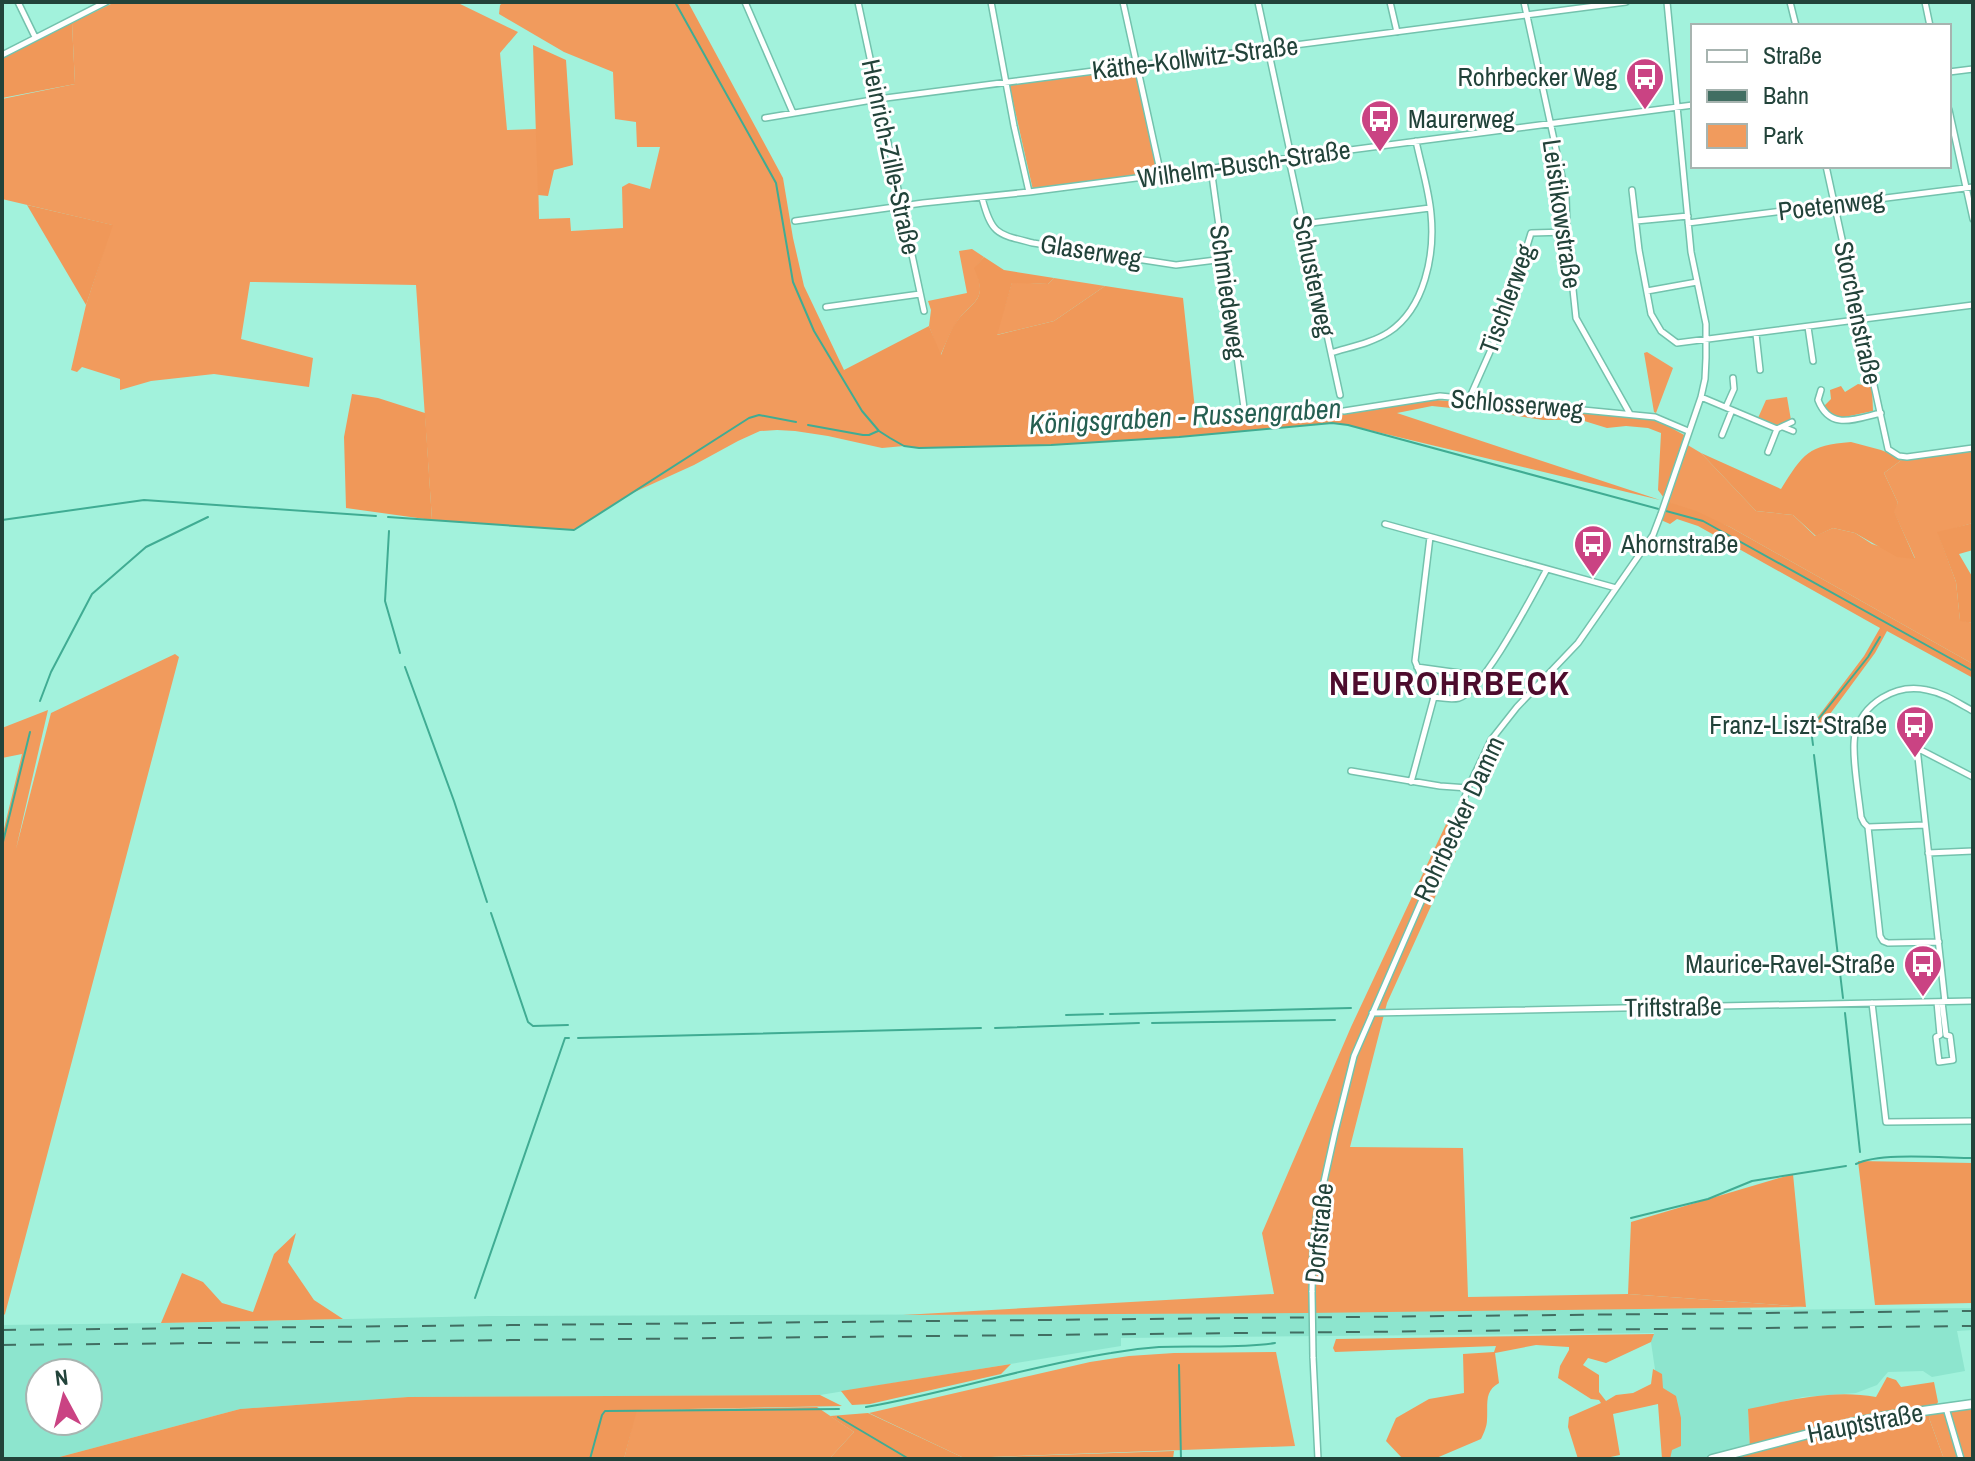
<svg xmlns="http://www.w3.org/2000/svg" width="1975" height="1461" viewBox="0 0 1975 1461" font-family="'Archivo Narrow',sans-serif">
  <rect width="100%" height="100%" fill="#a2f2dc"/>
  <path fill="#8de5ce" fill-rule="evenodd" d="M1750,1308l1,2 222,-2v22l-16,1 8,40 -33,6 -9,-6 -35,1 -11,13 -21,8 -53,4 -55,13 2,37 -45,12h-37l-17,-117 3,-9 -533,5v8l-301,49 -412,2 -168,12 -188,50h-50v-134l159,-2 328,-7 594,-2zM40,1373h48v48h-48z"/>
  <path fill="#f19b5d" d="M115,2h341l62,30 -18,21 7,77 30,-1 2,90 31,-1 1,13 52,-3 -1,-41 7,-4 21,6 10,-42h-23l-1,-25 -21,-3 -2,-47 -49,-20 -65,-38 1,-9 4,-3h171l101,181 17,99 21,49 48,80c12,15 25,26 42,35l-22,2 -54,-12 -33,-5 -18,-1 -17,1 -22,10 -44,24 -66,30 -54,35 -142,-10 -16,-235 -166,-3 -9,57 72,19 -4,29 -95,-13 -63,7 -31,9v-11l-38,-12 -5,5 -6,-2 15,-65 26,-80 -110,-26v-100l73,-15 -3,-61z
    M1136,67l22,107 -125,16 -24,-106z
    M972,249l12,8 -9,11c14,36 -4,31 -20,57 -6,9 -10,21 -15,31l-11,-30 2,-16 -3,-9 39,-8 -8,-42z
    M1054,278l51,8 -51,35 -58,14 16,-53 36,2z
    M1647,352l26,16 -17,45 -2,-1 -10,-59z
    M1787,397l4,23 -13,6 -20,-8 8,-18z
    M1686,444l15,9 55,58 37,4 22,21 18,-8 22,5 17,11 43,14 -22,-48 5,-7 -14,-30 19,-14 70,-8v72l-35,10 18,49 4,38 13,3v41l-243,-137 -63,-25z
    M175,654l4,3 -174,657 -3,3v-480l20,-83 -20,4v-30l46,-18 -32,139 35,-136z
    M1447,822l9,29 -69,152 -37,144 113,1 5,149 160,-3 178,13 -499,6 -404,2 371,-21 -12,-61 89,-206z
    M1276,1352l19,94 -331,12 -95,-45 221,-51 39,-6 45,-3z
    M1973,1406v53h-29l-15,-41 3,-6 10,-1 3,3z
    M817,1407l37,25 -24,26 -206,1 12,-49z"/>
  <path fill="#f09859" d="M675,2h13l95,176 10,60 11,48 40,84 85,-44 12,29c4,-10 8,-22 14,-31 17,-25 34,-21 19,-56l10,-11 20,13 50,8 -6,6 -36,-1 -15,52 57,-14 51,-35 78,12 14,130 148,-15 92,-13 218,19 31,17v8l-18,58 28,9 34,16 243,137v14l-86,-47 -12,22 -59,80 -8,-3 56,-74 16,-28 -182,-102 -21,-7 -7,5 -9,-4 6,-18 -9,-12 3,-57 -13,-5 -22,-2 -19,2 -26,-8h-38l-45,-7 -66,-7 -35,7 263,87 -312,-75 -16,-2 -153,14 -128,8 -132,3 -15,-2 -14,-8 -11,-7 -17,-20 -48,-80 -21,-49 -17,-99z
    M72,23l3,61 -73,14v-41z
    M533,45l33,15 7,105 -19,5 -6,26 -10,-1z
    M27,205l86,20 -27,80z
    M1858,384l14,3 1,24 -33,7 -15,-5v-8l6,-6 -1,-9 11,-4 4,6z
    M352,394l26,4 47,15 7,107 -86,-12 -2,-71z
    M1851,442l30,8 22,9 -19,14 14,30 -4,8 21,48 -18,-2 -42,-24 -22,-5 -17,8 -23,-21 -37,-4 -55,-58 80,36c22,-35 27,-44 70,-47z
    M1973,523v27l-14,4 14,24v45l-13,-2 -4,-39 -19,-50z
    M1858,1161l115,2v140l-98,2z
    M1793,1174l13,133 -178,-13 3,-72z
    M296,1233l-8,29 26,38 29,19 -182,4 21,-50 21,9 19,21 31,9 21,-58z
    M1654,1334l-3,8 -45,21 -18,-5 -5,7 16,10v17l7,9 10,-6 17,-2 18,-9 2,-15 9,5 1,14 13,8 5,22v28l-9,4 -2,9h-8l-4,-55 -45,10 7,41 -19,4h-23l-10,-32 1,-10 32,-14 -2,-3 -8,-1 -33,-21 2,-12 9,-16v-3l-33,-2 -41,8 4,30c-15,8 -11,21 -12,37 0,6 -3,13 -6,19l-47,20 -32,-1 -16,-17 10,-23 33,-19 35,-6 -1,-39 31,-2 2,-6 -161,6 -2,-4 3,-9z
    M1011,1364l-10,10 -131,30 -18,1 -11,-14z
    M1887,1377l9,3 5,7 33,-5 4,20 -9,16 15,41h-223l29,-9 -2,-41c42,-9 85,-20 128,-12z
    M820,1395l22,11 -205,4 -13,49h-572l188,-50 168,-12z
    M868,1413l96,45 210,-7 -1,8h-384l41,-1 24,-26 -24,-16z"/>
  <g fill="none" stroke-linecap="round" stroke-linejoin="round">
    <path stroke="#40ac93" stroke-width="2" d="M675,2l101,181 17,99 21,49 48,80 17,20 11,7 14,8 15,2 132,-3 128,-8 153,-14 16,2 355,96 270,150
      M808,425l55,10h6l9,-4
      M388,517l186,13 175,-112 10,-3 37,7
      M2,520l142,-20 232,16
      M389,531l-4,70 15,52
      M405,667l49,134 33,101
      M40,701l11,-29 41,-78 54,-47 62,-30
      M1813,745l-2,-16 2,-3 55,-69 12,-20
      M1814,755l29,243
      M2,846l28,-114
      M491,913l37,109 5,4 35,-1
      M1845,1013l15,139
      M1110,1014l241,-6
      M1066,1015l37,-1
      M1152,1023l183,-3
      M995,1028l144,-5
      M578,1038l403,-10
      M1856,1164c23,-12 89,-6 117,-6
      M1631,1218l77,-19 44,-18 94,-15
      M475,1298l90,-260h4
      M1179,1365l2,94
      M866,1407c82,-14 162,-41 245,-54 16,-3 32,-5 48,-6 39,-2 78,2 116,-4
      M838,1417l71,42
      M590,1459l12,-44 3,-4 234,-2"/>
    <defs>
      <path id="street" d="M18,2l17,35
        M745,2l48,111
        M858,2l66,309
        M991,2l23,124 15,66
        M1123,2l38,173
        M1258,2l31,145 1,17 50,231
        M1390,2l7,30
        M1524,2l42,193 1,37 9,86 54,96
        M1790,2l6,24
        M1925,2l5,24
        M2,55l104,-53
        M1949,72l24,-3
        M1949,110l24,109
        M765,118l113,-19 748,-97
        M1826,166l62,283 11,7 8,1 66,-9
        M1211,168l34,247
        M1632,190l7,60 12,64 10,17 16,12 296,-38
        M982,198c10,37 15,36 51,45l143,22 48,-6
        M795,221l128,-18 106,-11 664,-87
        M1636,221l52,-5
        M1688,223l285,-36
        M1303,224l127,-16
        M1647,291l50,-9
        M826,307l94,-13
        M1808,327l5,34
        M1756,334l4,36
        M1331,353c19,-6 41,-10 58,-21 36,-24 46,-78 42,-118 -2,-24 -10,-49 -15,-73
        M1821,390l-3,10c12,31 37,19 63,13
        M1701,397l76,32 -9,23
        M1469,399l36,-81 26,-85 36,-1
        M1726,407l8,-18 -1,-11
        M1344,411l96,-15 215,21 33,14
        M1783,427l10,4
        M1777,429l15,-7
        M1722,435l10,-25
        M1385,524l231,64
        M1430,537l-15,124 13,32 6,4
        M1417,667l64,9
        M1434,697c8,1 17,3 25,1 25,-8 74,-104 88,-129
        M1351,771l89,15 28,2
        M1411,782l23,-85
        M1868,827l57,-2
        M1928,853l45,-2
        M1939,942l-51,1 -5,-2 -3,-5 -12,-109 -4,-4 -3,-6c-2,-20 -10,-65 -6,-82 7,-32 41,-52 72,-45 17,3 31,13 46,21
        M1937,1002l3,33 -4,2 3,25 14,-2 -3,-24 -4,-1 -4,-33
        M1945,1002l-28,-254 56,29
        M1872,1003l14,119 87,-1
        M1372,1013l601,-12
        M1312,1292l1,-45 4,-34 18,-81 19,-76 104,-239 10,-29 23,-48 26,-33 61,-64 75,-108 8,-21 40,-117 4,-18 1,-21v-34l-15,-72 -24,-250
        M1313,1357l5,102
        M1946,1408l15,51"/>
      <path id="secondary" d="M1712,1459l139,-36 36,-7 86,-12"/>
    </defs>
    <use href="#street" stroke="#73c2ad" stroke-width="8"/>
    <use href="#secondary" stroke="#73c2ad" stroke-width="11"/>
    <use href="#street" stroke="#fff" stroke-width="5"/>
    <use href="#secondary" stroke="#fff" stroke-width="8"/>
    <path stroke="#416e62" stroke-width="2" stroke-dasharray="14 14" stroke-linecap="butt" d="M2,1330l1971,-19
      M2,1345l1971,-19"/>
    <defs>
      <path id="street-bridge" d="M1312,1292l1,65"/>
    </defs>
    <use href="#street-bridge" stroke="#73c2ad" stroke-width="8" stroke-linecap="butt"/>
    <use href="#street-bridge" stroke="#fff" stroke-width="5"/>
  </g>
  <defs>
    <symbol id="bus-pin" viewBox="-11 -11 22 30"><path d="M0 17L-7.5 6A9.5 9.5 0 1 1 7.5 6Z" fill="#ca4383" stroke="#fff"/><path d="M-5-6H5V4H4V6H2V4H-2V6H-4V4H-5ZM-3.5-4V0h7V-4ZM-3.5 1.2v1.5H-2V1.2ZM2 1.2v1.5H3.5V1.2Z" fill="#fff"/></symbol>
  </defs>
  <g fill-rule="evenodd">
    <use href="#bus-pin" x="1623" y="55" width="44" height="60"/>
    <use href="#bus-pin" x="1358" y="97" width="44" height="60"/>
    <use href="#bus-pin" x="1571" y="522" width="44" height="60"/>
    <use href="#bus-pin" x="1893" y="703" width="44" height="60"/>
    <use href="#bus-pin" x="1901" y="942" width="44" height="60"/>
  </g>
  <g text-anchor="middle" stroke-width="6" stroke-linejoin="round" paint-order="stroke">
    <g font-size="26" fill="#22433a" stroke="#fff">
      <text transform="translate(1195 58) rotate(-7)" y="9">Käthe-Kollwitz-Straße</text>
      <text transform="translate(891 157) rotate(78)" y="9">Heinrich-Zille-Straße</text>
      <text transform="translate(1244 164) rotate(-8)" y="9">Wilhelm-Busch-Straße</text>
      <text transform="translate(1831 205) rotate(-7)" y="9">Poetenweg</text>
      <text transform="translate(1562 214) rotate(82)" y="9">Leistikowstraße</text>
      <text transform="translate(1091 251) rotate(9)" y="9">Glaserweg</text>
      <text transform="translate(1314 276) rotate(78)" y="9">Schusterweg</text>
      <text transform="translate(1228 292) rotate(82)" y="9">Schmiedeweg</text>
      <text transform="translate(1507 299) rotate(-70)" y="9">Tischlerweg</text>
      <text transform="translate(1858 313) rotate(78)" y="9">Storchenstraße</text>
      <text transform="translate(1517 404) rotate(5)" y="9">Schlosserweg</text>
      <text transform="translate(1459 819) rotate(-65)" y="9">Rohrbecker Damm</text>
      <text transform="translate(1673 1007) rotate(-1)" y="9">Triftstraße</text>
      <text transform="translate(1319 1233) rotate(-84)" y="9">Dorfstraße</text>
      <text transform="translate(1865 1423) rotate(-11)" y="9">Hauptstraße</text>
    </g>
    <g font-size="26" fill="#22433a" stroke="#fff" text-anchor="end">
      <text x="1617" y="86">Rohrbecker Weg</text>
      <text x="1408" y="128" text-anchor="start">Maurerweg</text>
      <text x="1621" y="553" text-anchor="start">Ahornstraße</text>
      <text x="1887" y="734">Franz-Liszt-Straße</text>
      <text x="1895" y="973">Maurice-Ravel-Straße</text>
    </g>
    <g font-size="28" font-style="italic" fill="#255f51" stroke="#fff">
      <text transform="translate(1185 416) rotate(-3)" y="10">Königsgraben - Russengraben</text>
    </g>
    <g font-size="34" font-weight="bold" letter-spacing="2" fill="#4d0c2d" stroke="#fff">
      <text x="1450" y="695">NEUROHRBECK</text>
    </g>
  </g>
  <rect width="1975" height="1461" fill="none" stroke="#22433a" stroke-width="8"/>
  <rect x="1691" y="24" width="260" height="144" fill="#ffffff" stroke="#a7b4b0" stroke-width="2"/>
  <rect x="1707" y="50" width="40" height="12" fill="#ffffff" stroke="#a7b4b0" stroke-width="2"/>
  <text x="1763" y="64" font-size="24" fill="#22433a">Straße</text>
  <rect x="1707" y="90" width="40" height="12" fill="#416e62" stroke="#a7b4b0" stroke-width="2"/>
  <text x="1763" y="104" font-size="24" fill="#22433a">Bahn</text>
  <rect x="1707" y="124" width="40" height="24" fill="#f19b5d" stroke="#a7b4b0" stroke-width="2"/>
  <text x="1763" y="144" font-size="24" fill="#22433a">Park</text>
  <g transform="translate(64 1397) rotate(353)"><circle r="38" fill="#ffffff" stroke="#a7b4b0" stroke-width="2"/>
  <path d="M0-6L14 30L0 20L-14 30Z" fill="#ca4383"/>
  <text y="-12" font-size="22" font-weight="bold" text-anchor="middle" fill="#22433a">N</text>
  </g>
</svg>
